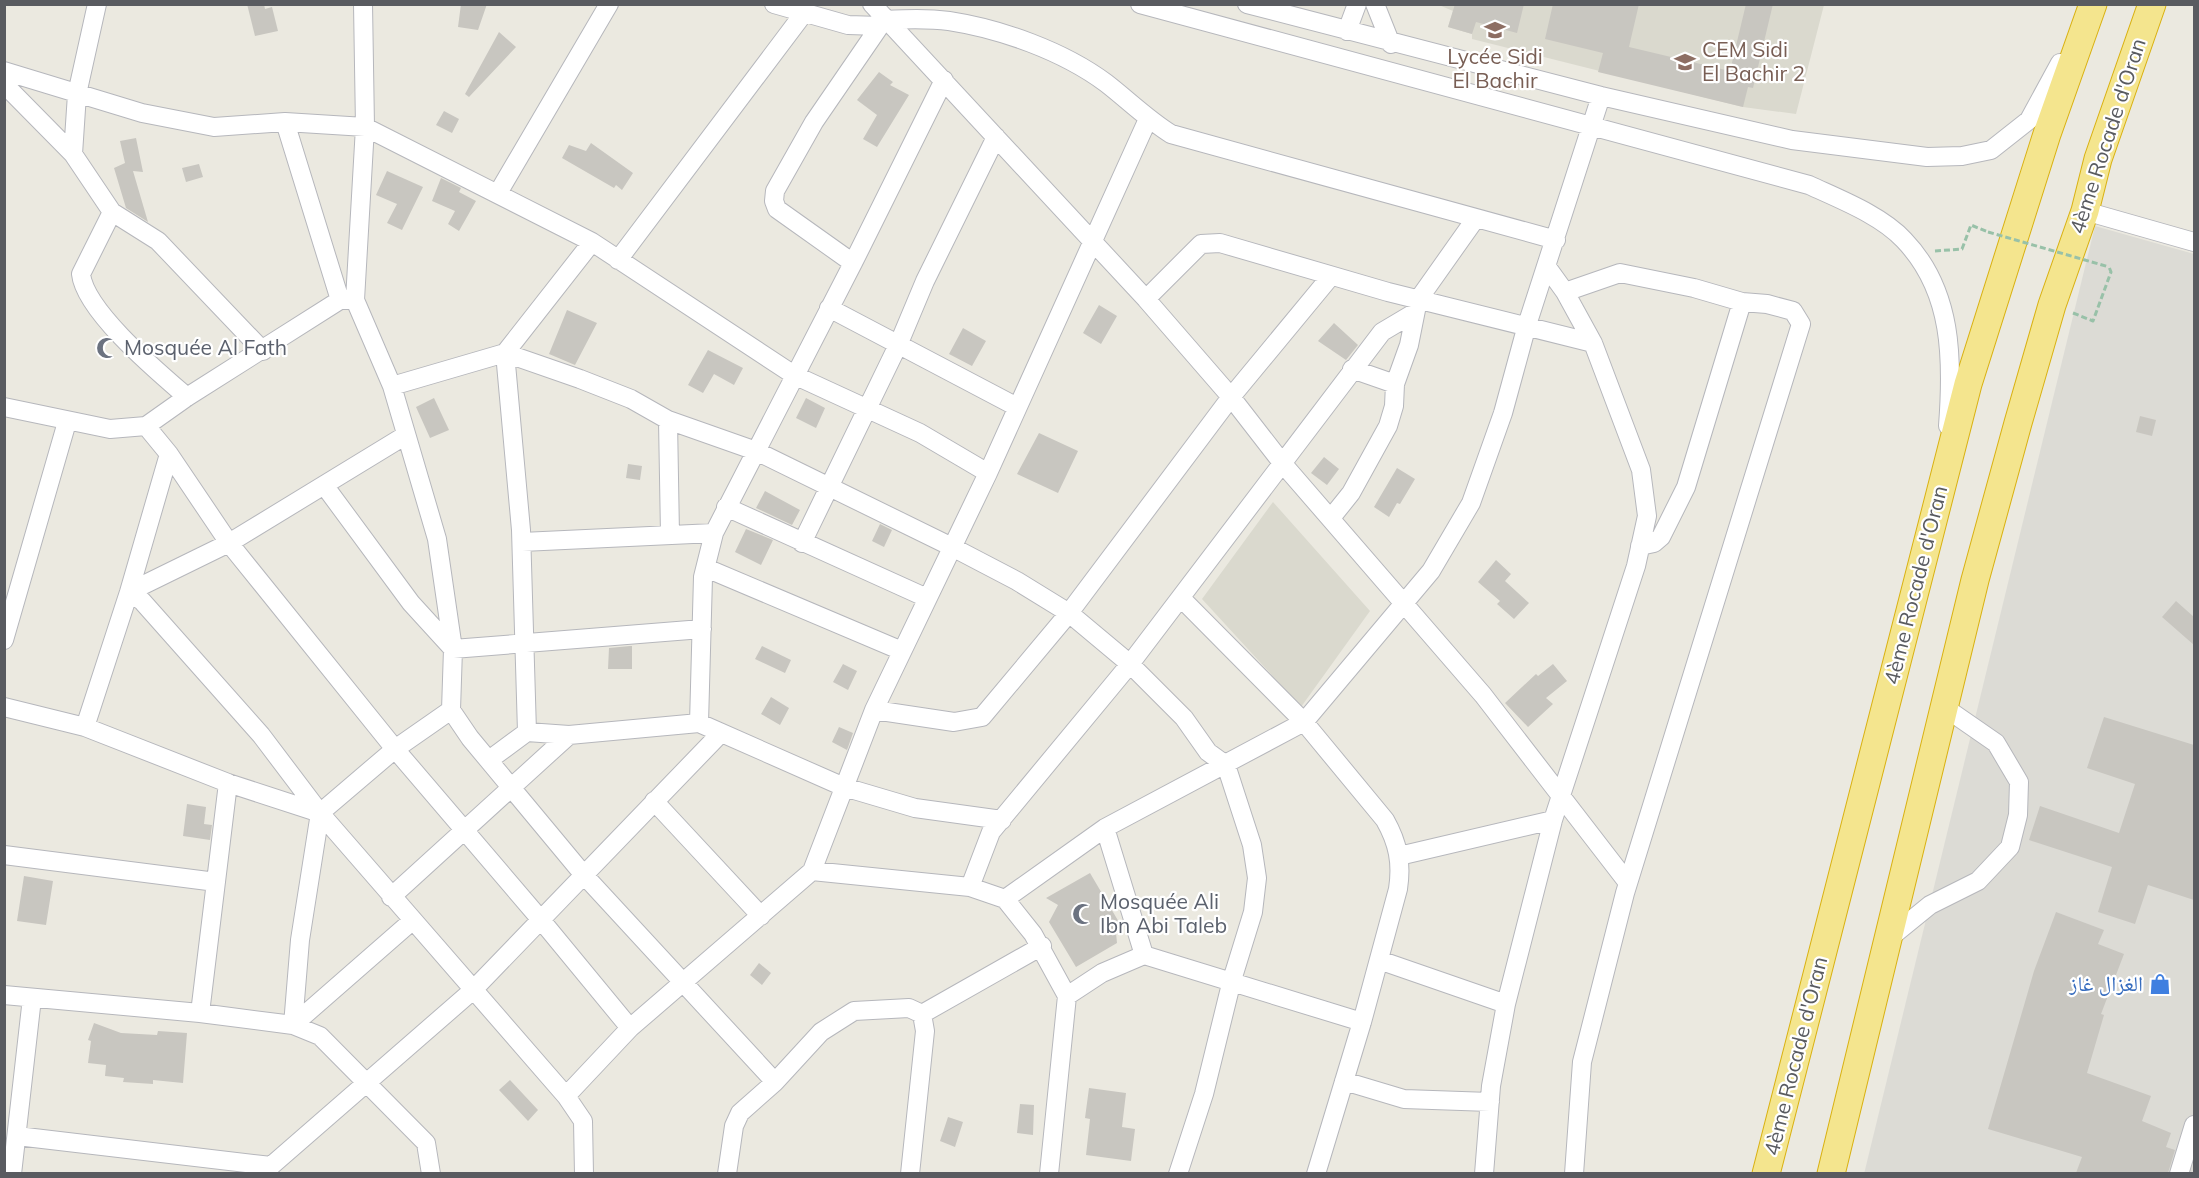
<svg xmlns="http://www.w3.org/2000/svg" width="2199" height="1178" viewBox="0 0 2199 1178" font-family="Mulish,'Noto Naskh Arabic',sans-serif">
  <rect width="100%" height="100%" fill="#ebe9e0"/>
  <path fill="#dcdbd5" d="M2095,226l99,28v919l-330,1z"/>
  <path fill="#dad9ce" d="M1439,5h385l-28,109 -53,-7 -271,-68v-5l-24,-7 5,-16z
    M1273,502l97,109 -69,96 -99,-108z"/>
  <path fill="#c8c6c0" d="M247,4h17l1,5 7,-2 6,24 -23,5z
    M461,4h26l-9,26 -20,-3z
    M1455,4h69l-7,29 -41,-11 -4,12 -24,-7z
    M1553,4h86l-10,43 101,24 16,-67h27l-20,84 -5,-1 -5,20 -145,-35 5,-19 -58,-14z
    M499,32l17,15 -47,50 -4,-3z
    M879,72l14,10 -3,3 19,10 -32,52 -14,-8 14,-24 -20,-15z
    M444,111l15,8 -7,14 -16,-8z
    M136,138l7,34 -10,-1 15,51 -22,-14 -12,-40 11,-5 -5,-22z
    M591,143l42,30 -11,17 -6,-5 -2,3 -52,-30 7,-13 17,6z
    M199,164l4,13 -17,5 -4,-14z
    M387,171l36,16 -21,43 -15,-7 10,-19 -21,-9z
    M441,178l20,10 -2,4 17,9 -17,30 -11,-7 7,-13 -23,-10z
    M1099,305l18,11 -16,28 -18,-11z
    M567,310l30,13 -22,42 -26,-11z
    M1334,323l24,22 -12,15 -28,-19z
    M963,328l23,13 -14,25 -23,-12z
    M708,350l35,18 -9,17 -20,-11 -11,19 -15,-8z
    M434,398l15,32 -19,8 -14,-31z
    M806,398l19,10 -9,20 -20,-10z
    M2140,416l16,4 -4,16 -16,-4z
    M1039,433l39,18 -20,42 -41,-19z
    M1324,457l15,12 -12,16 -16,-12z
    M628,464l14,2 -2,14 -14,-2z
    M1397,468l18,11 -15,25 -3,-1 -8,14 -15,-10z
    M765,491l35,19 -8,15 -36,-17z
    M880,524l12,6 -8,17 -12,-6z
    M746,529l27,11 -12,25 -26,-13z
    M1496,560l15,14 -6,7 24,22 -15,16 -17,-15 3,-3 -22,-19z
    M2176,601l18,16v28l-32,-28z
    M630,646h2v23h-24l1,-21z
    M762,646l29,14 -6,13 -30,-14z
    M843,664l14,7 -9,19 -15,-8z
    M1553,664l14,17 -21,17 7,6 -25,23 -23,-24 31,-29 2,2z
    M771,697l18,11 -9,17 -19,-11z
    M2104,717l90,28v155l-46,-15 -13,39 -37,-12 14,-45 -83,-27 11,-34 79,27 16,-49 -48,-16z
    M839,727l14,6 -6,17 -15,-8z
    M187,804l19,3 -2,17 8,1 -2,15 -27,-4z
    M1090,873l33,56 -7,4 1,10 -41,24 -27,-45 9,-17 -12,-7z
    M24,876l29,5 -7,44 -29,-4z
    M2056,912l48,18 -6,14 26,10 -23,60 3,1 -17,58 64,23 -9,25 29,12 -5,14 9,3 -7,23h-92l6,-16 -94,-28 46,-158z
    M759,963l12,10 -9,12 -12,-10z
    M94,1023l27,10 36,2 1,-4 29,2 -4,50 -30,-3v4l-30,-2 1,-4 -19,-2 1,-11 -18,-2 3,-22 -3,-1z
    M510,1080l28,30 -10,11 -29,-31z
    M1089,1088l37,5 -4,34 13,2 -4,32 -45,-6 4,-36 -5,-1z
    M1020,1104l14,1 -1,30 -16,-2z
    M948,1117l15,5 -8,25 -15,-6z"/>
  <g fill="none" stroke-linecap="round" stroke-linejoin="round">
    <defs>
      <path id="minor" d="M363,4l2,123 -10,173 37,86 45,153 16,110 -2,61 19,28 113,136 192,208
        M774,4l74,21 32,1
        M872,4l274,295 85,98 52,67 200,231 145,188
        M1140,4l669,181c30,14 72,30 95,55 49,51 49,120 44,186
        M1247,4l354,92 191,44 135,17 35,-1 29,-6 38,-30 31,-57
        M1375,4l16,40
        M1347,31l10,-27
        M4,71l138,42 72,14 71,-5 80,5 227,115 202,133 126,58 68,40
        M4,84l69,70 39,58 46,29 105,110
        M285,122l55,178
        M73,154l4,-60 20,-90
        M498,193l111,-189
        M2085,211l109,31
        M112,212l-31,62c4,37 77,98 106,123
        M618,260l186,-247
        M853,263l-76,-54 -3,-8 1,-10 39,-69 70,-102c22,-1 43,-2 65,1 52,8 114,30 157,62 22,17 41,36 65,51l385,106
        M1565,292l55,-19 74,15 48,14 25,2 26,7 8,13 -176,569 -43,169 -8,112
        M1146,299l55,-55 19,-1 168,49 205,51
        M829,308l188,99
        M1352,369l43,15
        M392,386l113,-33 75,26 51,20 37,21 88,31 196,96 65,34 52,32 61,51 54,54 24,34 18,13 26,80 5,33 -4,34 -21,68 -28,114 -26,80
        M4,407l106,22 36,-3 23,28 60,89 166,206 146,171 89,108
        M668,420l2,115
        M146,426l41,-29 153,-97h15
        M406,435l-177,108 -100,49 13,9 119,134 59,78 246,283 17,25 1,53
        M324,485l87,118 42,46 249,-20
        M726,507l201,91
        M1331,518l20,-25 37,-67 6,-20 1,-22 14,-39 9,-45 58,-82
        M522,542l192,-9
        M802,543l97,-200 26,-62 71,-144
        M1640,546l14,-3 7,-6 25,-50 56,-185
        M706,568l196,83
        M1181,598l123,124 81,98c13,23 17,43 13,69l-36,133 -46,152
        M4,640l63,-218
        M4,707l81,20 143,56 92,30
        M874,710l80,12 28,-5 87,-104 162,-216 100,-121
        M699,723l4,-146 11,-44 139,-270 91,-183
        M85,727l44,-135 40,-138
        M527,732l-6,-202 -16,-177 87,-111
        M489,760l38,-28 42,3 130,-12 145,64 71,21 87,12
        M654,801l107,115
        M1105,828l39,127 218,67
        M4,855l212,27
        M1399,856l154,-36
        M812,871l158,16 35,12 28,35 34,62 -18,178
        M970,887l21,-55 139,-168 252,-332 32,-19
        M391,897l178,-162
        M1005,899l100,-71 199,-106 127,-151 40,-68 32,-90 24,-88 74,-229
        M1887,940l43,-35 48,-24 32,-34 8,-32 1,-33 -23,-39 -52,-36
        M1379,960l127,44
        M4,995l196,18 93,12 27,11 106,107 5,31
        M1067,996l35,-23 42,-18
        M200,1013l28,-230
        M922,1014l120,-68
        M293,1025l7,-85 20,-127 75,-64 56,-39
        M293,1025l119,-104
        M1344,1081l60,18 86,3
        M566,1096l64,-68 182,-157 62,-161 114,-237 160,-354
        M17,1136l254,30 201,-175 248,-257
        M12,1174l20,-176
        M727,1174l7,-48 6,-13 35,-31 46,-50 33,-21 55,-3 13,6 3,17 -15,143
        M1484,1174l7,-88 15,-82 47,-184 83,-254 11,-50 -6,-46 -48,-127 -28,-51 -18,-25
        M2179,1174l15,-49"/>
      <path id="highway" d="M1766,1174l202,-790 79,-250 46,-130
        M1831,1174l144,-594 43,-157 34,-118 33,-94 13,-52 54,-155"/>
    </defs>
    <use href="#minor" stroke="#b6b7bc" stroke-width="20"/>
    <use href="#highway" stroke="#d9b111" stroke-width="29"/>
    <path stroke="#98c1a8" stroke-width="3" stroke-dasharray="6 3" stroke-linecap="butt" d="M1935,251l27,-2 9,-24 17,7
      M2073,313l20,8 18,-49 -2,-5"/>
    <use href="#minor" stroke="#fff" stroke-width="18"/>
    <use href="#highway" stroke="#f4e58e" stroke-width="27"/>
    <path stroke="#98c1a8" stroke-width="3" stroke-dasharray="6 3" stroke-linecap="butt" d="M1988,232l121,35"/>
  </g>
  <defs>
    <symbol id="school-bare" viewBox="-9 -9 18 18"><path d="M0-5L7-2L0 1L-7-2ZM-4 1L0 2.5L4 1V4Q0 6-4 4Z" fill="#8d6e63" stroke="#fff" stroke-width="2.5" paint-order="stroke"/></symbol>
    <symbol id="mosque-bare" viewBox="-9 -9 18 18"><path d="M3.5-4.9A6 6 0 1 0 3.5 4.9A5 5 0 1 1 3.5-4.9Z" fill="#6b7280" stroke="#fff" stroke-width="2.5" paint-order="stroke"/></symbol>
    <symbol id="shop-bare" viewBox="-9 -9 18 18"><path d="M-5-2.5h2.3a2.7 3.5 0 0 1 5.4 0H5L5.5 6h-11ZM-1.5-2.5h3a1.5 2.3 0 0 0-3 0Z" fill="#3f7fe0" stroke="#fff" stroke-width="2.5" paint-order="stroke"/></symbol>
  </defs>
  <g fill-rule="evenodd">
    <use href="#school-bare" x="1480" y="15" width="30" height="30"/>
    <use href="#school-bare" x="1670" y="47" width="30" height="30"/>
    <use href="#mosque-bare" x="92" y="333" width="30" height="30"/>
    <use href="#mosque-bare" x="1068" y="899" width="30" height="30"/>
    <use href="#shop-bare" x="2145" y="969" width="30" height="30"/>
  </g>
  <g text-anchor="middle" stroke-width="4.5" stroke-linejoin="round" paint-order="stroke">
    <g font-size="21" fill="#785e54" stroke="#fff" text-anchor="start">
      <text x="1702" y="57">CEM Sidi<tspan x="1702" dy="24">El Bachir 2</tspan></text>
      <text x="1495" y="64" text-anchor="middle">Lycée Sidi<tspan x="1495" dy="24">El Bachir</tspan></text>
    </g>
    <g font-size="21" fill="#595b60" stroke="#fff">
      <text transform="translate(2108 136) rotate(-72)" y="7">4ème Rocade d'Oran</text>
      <text transform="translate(1916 585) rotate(-76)" y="7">4ème Rocade d'Oran</text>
      <text transform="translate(1796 1056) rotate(-76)" y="7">4ème Rocade d'Oran</text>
    </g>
    <g font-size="21" fill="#5b616d" stroke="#fff" text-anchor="start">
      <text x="124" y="355">Mosquée Al Fath</text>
      <text x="1100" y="909">Mosquée Ali<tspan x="1100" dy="24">Ibn Abi Taleb</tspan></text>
    </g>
    <g font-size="21" fill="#366cbe" stroke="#fff" text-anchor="end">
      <text x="2143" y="991">الغزال غاز</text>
    </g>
  </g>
  <rect width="2199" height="1178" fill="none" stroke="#595b60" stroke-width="12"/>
</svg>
